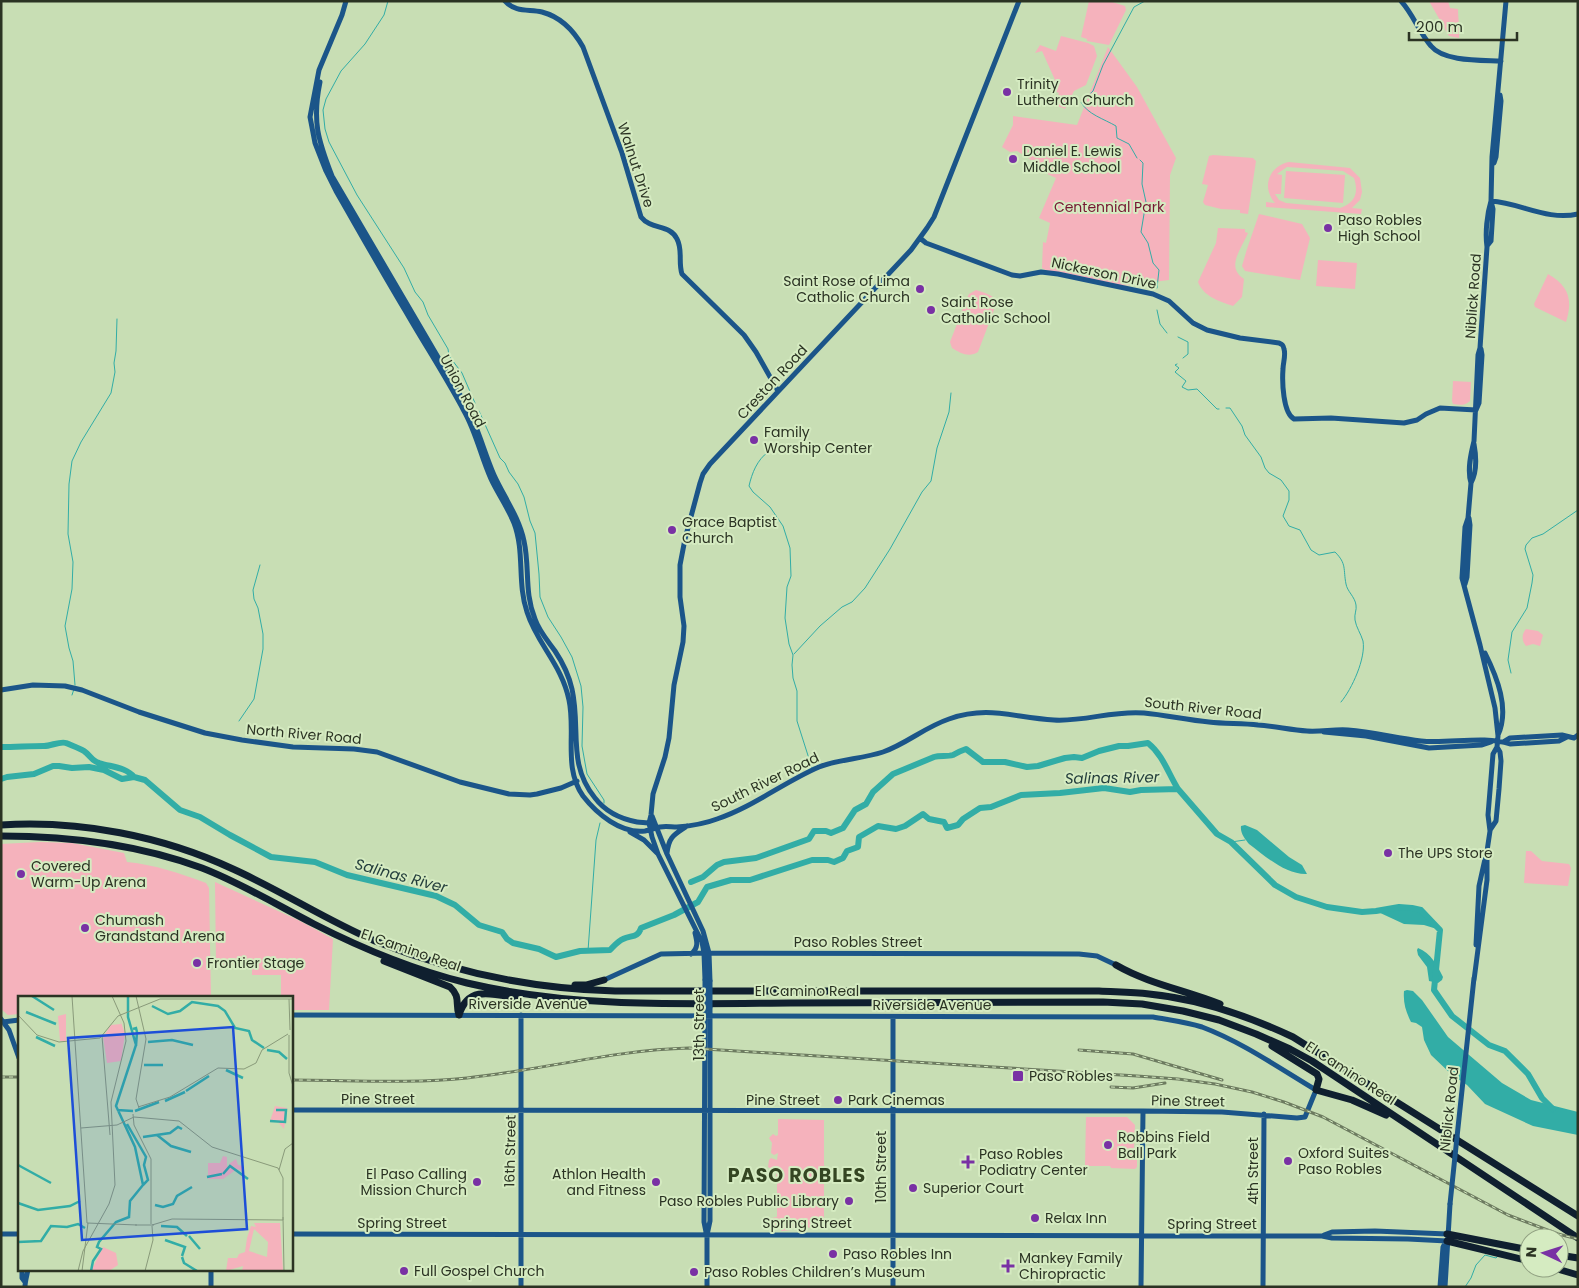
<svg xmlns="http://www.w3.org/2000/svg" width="1579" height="1288" viewBox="0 0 1579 1288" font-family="Poppins,sans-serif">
  <rect width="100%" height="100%" fill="#c8deb4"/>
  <path fill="#f5b2bc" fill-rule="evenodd" d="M1089,1h20l16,5 1,4 -17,35 -22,-4v-2l-6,-2z
    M1429,1h19l2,7 8,1c0,11 2,18 1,29l-10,-2z
    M1061,36l27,7 6,3 3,10 -11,29 -12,6 -9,18 -10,-4 4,-12 -10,-4 1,-4 -3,-1 8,-4 -13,-29 -7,2 5,-8 16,6z
    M1108,47l29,40 39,71 -6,17 -1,105 -55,7 -65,-15 -7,-4 1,-26 3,1 4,-20 -11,-5 17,-40 -26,-12 3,-5 -16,-10 -7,1 -8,-5 11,-22v-9l64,9z
    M1213,155l40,3 3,3 -8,53 -8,-1v-3l-19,-1 -16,-4 -2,-3 5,-17 -6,-1 7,-28z
    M1289,162l61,6 10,10 2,14 -2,8 -8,8 10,1 -1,5 -95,-7v-5l9,1c-14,-16 -6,-37 14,-41zM1287,167l56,4 11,7c5,15 1,25 -14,30l-54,-5 -7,-3 -4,-6h6l1,-19 -5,-1z
    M1286,171l59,4 -2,28 -59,-5z
    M1259,214l43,10 8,14 -10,42 -55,-9 -3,-5 5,-17z
    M1218,228l27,1v3l3,1c-6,15 -23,34 -4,46l-2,18 -9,9c-14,-5 -29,-9 -35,-24l18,-39z
    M1318,260l39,3 -2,26 -39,-3z
    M1548,274c21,12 25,26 18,48l-31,-15 -1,-3z
    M976,290c8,3 17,4 21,12l-19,50c-9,6 -18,1 -26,-4l-2,-6 17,-44 2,-4z
    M1453,381l18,1 -1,19c-5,5 -11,4 -17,3l-1,-3z
    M1526,629l12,2 5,4 -3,11 -7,-2 -7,2c-4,-5 -5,-11 0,-17z
    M40,842l32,1 52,10 3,9c29,3 52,11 79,21l3,5 2,109h-192v17l-11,1 -7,-6v-165z
    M1526,851h5l11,10 27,3 2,4 -3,18 -44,-3z
    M215,882l85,39 33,18 -4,71h-38v-13h-10v-22h-29v-10h-36z
    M1086,1117h41l8,8 -1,23 3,2v17l-2,2 -24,-1 -1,-2h-25z
    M778,1119l46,1v45l2,3 -2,4v55l-33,1v2l-9,1 -8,-6 -3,-5 1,-2 5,-1v-36l-1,-5 1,-4 -9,-5 1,-7 2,-2 6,2 1,-7 -4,2 -3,-2 1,-10 -3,-5 4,-4 3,2 2,-1z"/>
  <path fill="#32ada6" d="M1245,825l12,5 32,27 13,8 5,9c-21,1 -42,-18 -58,-30 -4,-5 -9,-11 -8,-18z
    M1399,907l22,3 19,20 -16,-5 -20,-1 -28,-13z
    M1418,948c13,5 19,17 25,29l-1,3 -4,3 -9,-2 -2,-14 -9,-12 -1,-5z
    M1407,990l6,1 9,9 26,37 54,46 29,17 47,12v23l-45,-9 -48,-22 -18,-19 -16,-11 -20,-19 -7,-15 -2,-13 -6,-4 -5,-1c-5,-10 -8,-19 -7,-31z"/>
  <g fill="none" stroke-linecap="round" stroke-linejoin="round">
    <path stroke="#32ada6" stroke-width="1" d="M388,1l-4,14 -19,29 -24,27 -15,28 -3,11 2,19 4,13 28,53 47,73 11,24 8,10 5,13 20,34 1,7 13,17 13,30
      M1137,158l-8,-14 -12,-6 -1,-12c-12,-7 -29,-12 -35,-24l12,-11 10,-26 31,-58 11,-6
      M1140,160l3,3 -1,21 4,18 -5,30 7,11 5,20 6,7 -2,18
      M1157,310l3,14 7,9
      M1178,337l10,5v12l-5,4
      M1177,364l-2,1 4,3 -4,4 11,9 -4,6 6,3 9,-1 20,20h2
      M1226,408h4l12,18 3,9 16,22 4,11 4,5 12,7 8,11v9l-6,16 6,10 11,4 11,20 8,5 16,-3c12,12 8,17 11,32 1,7 9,13 10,21 1,5 -2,9 -1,15 1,7 6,14 8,21 3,17 -11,48 -22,61
      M479,411l21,47 5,5 4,9 9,12 6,13 6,24 5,12 4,41 1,23 8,20 13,20 11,20 9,29 2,21 -1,39 5,28 17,26v3
      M768,452c-11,8 -16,21 -19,34l4,6 17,15 13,19 7,22 1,28 -4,11 -2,31 4,26 4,11 -1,10 1,13 4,13v30l15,47
      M794,654l26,-28 22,-19 10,-5 13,-14 25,-39 32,-57 9,-11 6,-33 12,-36 2,-19
      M1511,673l-3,-13 4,-28 15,-24 5,-25 1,-8 -8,-26 1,-4 6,-7 11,-4 35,-24
      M75,685l-2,-24 -4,-13 -4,-22 7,-37 1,-27 -5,-28 1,-50 3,-23 9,-19 30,-49 4,-21 -1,-9 2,-12 1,-32
      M72,695l2,-6
      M239,721l15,-22 9,-50v-15l-5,-26 -4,-9 -1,-9 7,-25
      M1231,842l14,-2
      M588,951l8,-111 4,-17
      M1465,1287l6,-9 5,-13 9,-10 11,3 2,-2"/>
    <path stroke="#32ada6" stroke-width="6" d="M1,747c15,0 28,-1 43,-1 7,0 16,-5 22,-3 7,3 13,5 18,8 6,4 8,10 15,12 12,4 27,4 35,14
      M1,779l6,-2 27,-3 19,-8h6l13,2 17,-1 15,3 18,9 12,-2 11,3 35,30 20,7 30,18 41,22 44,5 32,13 89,21 19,9 24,20 23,7 5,7 6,4 26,6 17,8 24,-6 30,-1c4,-4 8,-9 13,-11 8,-4 15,-1 18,-11l33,-13 24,-13 9,-15 24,-7h19l62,-20h16l6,2 9,-4 4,-7 11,-4 1,-10 19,-11 18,3 9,-3 18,-12 6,5 15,3 3,6 11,-3 5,-6 17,-11 11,-1 30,-12 39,-2 44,-5 26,4 11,-2 37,-1 39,45 14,8 44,43 21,12 31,10 35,5 14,-1 23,-4 13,1 9,2 19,20 -6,60 18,26 37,29 16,6 23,23 14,24 11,11
      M691,882l12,-5 14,-12 7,-3 32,-4 53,-19 5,-8h12l5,2 12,-5 12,-18 11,-6 7,-12 20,-18 41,-17c6,-2 13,0 19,-2 5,-3 7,-4 13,-6l17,13h22l22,5 11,-1 27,-8 9,-1 8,1 17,-7 20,-5h9l20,-3c15,12 20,30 30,46"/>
    <path stroke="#1b5589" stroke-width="5" d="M346,1l-4,14 -23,55 -9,47 5,26 11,28 10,20c23,40 46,81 70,121 19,33 40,65 58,99 12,21 17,46 27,68 7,15 17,29 23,44 11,29 3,60 13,89 10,32 35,53 42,88 7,32 -6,68 14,96 14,18 38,38 62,35 5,-1 10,-3 15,-4 6,-1 11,0 17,0 13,-1 27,-3 40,-8 36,-12 67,-37 102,-52 20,-8 43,-8 64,-15 23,-8 42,-25 66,-33 40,-14 65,-1 105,1 30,2 60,-10 90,-7 22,2 43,7 65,9 16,2 33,1 49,3 16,1 33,5 49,6 14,1 27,-2 41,-1 25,2 48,8 73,11 28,3 63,-6 89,3l49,-3 8,-4
      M505,1c11,12 23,8 37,11 19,5 32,19 41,35l39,106 19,64c10,13 29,7 36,22 6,11 1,23 5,35l62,61 12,17 22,39
      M1401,1c12,13 18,31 30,45 13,16 51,14 70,15
      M320,82c-8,39 -2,58 12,94l134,229c12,22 18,47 28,70 10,22 25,42 30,66 6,27 0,51 11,78 4,12 13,22 20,32 8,12 14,25 17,38 9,40 -5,75 23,109 10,13 26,21 42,24 5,1 10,0 15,2
      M1494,163l2,-6 5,-56 -1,-6
      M1491,201c30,2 56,20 87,13
      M920,238l6,5 86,32 8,1 21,-4 17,2 95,20 16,7 24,22 14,7 33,8 39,5c4,2 4,2 5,6 2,6 -1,14 -1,20 -1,13 0,44 11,50l37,-1 73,5 13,-3 9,-6 14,-6 36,2
      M1487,246l4,-5 2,-32 -2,-8 1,-44 14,-156
      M1476,410l3,-7 3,-48 -1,-6
      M1471,483c6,-11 5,-28 3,-39
      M1465,584l2,-7 3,-52 -1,-7
      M1485,653c12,24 25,56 13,82
      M1,690l32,-5 32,1 17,4 57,22 66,21 37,7 51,7 61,2 23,3 83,30 49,12 21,1 7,-1 24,-6 16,-7
      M1324,732l42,4 63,12 53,-3 9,-3
      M1505,741l5,-3 52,-3 12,3 4,-3
      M652,816l15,38 36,77 6,22 1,28
      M1490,830l6,-9 3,-32 2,-28 -1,-9 -3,-5
      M630,832l14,8 13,13
      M667,853c2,-17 7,-18 20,-27
      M1476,945l3,-59 6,-27
      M691,954c8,-6 6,-13 4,-21
      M604,980l57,-26 48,-1 370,1 18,2 19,9
      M705,980l-1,-27 -2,-11 -44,-88 -6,-17 -3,-14 2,-8 2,-21 12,-37 4,-19 5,-53 9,-43 1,-16 -4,-29v-32l5,-26 15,-56 3,-9 7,-10 201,-214 16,-22 7,-11 85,-216
      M1474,980l13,-100v-29l3,-20 -2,-16 5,-61 4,-7 1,-11 -3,-28 -15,-63 -18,-67 3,-51 3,-9 3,-35c-4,-13 0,-30 3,-42l4,-86 2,-7 7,-101c-2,-14 0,-33 4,-46
      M705,1007l-1,215 2,10
      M291,1015l862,2c16,3 33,5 49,10 40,15 77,41 114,63l-11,27 -8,1 -75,-6 -79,-1 -852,-1
      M521,1015v272
      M1,1019l8,11 10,28
      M3,1022l16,-2
      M1457,1137l17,-159
      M1,1234h18
      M291,1234l1031,2 10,2 76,1 39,2
      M1324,1235l8,-3 43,-1 72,3
      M22,1269v9l3,4
      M25,1287c0,-6 2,-11 3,-18
      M211,1287v-18
      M707,1287v-52l3,-14v-214
      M893,1287v-270
      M1141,1287l2,-176
      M1263,1287l1,-173
      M1440,1287l3,-40 3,-6
      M1445,1287l5,-83"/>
    <path stroke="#0f1f2f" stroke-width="7" d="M1,825c79,-5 161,11 232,44 49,22 93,51 142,72 77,31 158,48 240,50h484c16,1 33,1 50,3 51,5 99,22 144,43l285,179
      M1,836c69,0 136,8 201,32 39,15 75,37 112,56 49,25 100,46 153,59 106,25 215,21 323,20 104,0 208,0 313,-1l39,2 41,7 36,9 37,14 34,15 22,12 266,177
      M384,961l66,26c11,10 5,16 9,28
      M1116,965c33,19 69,25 104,39
      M575,985h11l18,-5
      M459,1015c9,-30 34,-21 58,-17
      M1272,1046l45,28 2,5 -3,11 36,10 34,15
      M1447,1234l82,16
      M1447,1241l82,20
      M1559,1255l19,3
      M1554,1268l24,7"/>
    <defs>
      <path id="rail" d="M1079,1050l54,4 89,26
        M1,1077h18
        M291,1080c57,0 120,4 176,-2 74,-8 147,-28 222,-30l448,28 41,3 37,5 37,8 32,10 39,15 185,98 50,19 20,5
        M1111,1087l22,1 32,-5"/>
    </defs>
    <use href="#rail" stroke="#6d7b60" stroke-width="3"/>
    <use href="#rail" stroke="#d5ebc1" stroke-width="1" stroke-dasharray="4" stroke-linecap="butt"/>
    <path stroke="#1b5589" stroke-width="5" d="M705,1007v-27
      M710,1007v-26
      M1450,1204l7,-67"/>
  </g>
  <g fill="#7931a4" stroke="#d5ebc1" stroke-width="2">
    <circle cx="1007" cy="92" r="5"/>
    <circle cx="1013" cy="159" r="5"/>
    <circle cx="1328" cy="228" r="5"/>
    <circle cx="920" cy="289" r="5"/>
    <circle cx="931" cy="310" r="5"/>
    <circle cx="754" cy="440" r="5"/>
    <circle cx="672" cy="530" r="5"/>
    <circle cx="1388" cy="853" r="5"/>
    <circle cx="21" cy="874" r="5"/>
    <circle cx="85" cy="928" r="5"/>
    <circle cx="197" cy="963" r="5"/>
    <rect x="1012" y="1070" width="12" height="12" rx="2.5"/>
    <circle cx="838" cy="1100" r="5"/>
    <circle cx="1108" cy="1145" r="5"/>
    <circle cx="1288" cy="1161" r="5"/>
    <path d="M965.5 1154.5h5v5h5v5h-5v5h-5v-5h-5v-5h5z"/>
    <circle cx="477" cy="1182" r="5"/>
    <circle cx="656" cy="1182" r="5"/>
    <circle cx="913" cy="1188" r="5"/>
    <circle cx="849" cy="1201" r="5"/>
    <circle cx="1035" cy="1218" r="5"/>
    <circle cx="833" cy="1254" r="5"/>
    <path d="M1005.5 1258.5h5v5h5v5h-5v5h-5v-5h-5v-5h5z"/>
    <circle cx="404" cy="1271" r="5"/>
    <circle cx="694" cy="1272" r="5"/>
  </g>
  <g text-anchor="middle" stroke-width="4" stroke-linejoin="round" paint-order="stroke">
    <g font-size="14" fill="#2b3323" stroke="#d5ebc1" text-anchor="start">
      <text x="1017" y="89">Trinity<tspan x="1017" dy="16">Lutheran Church</tspan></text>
      <text x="1023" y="156">Daniel E. Lewis<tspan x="1023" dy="16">Middle School</tspan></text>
      <text x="1338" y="225">Paso Robles<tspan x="1338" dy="16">High School</tspan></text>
      <text x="910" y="286" text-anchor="end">Saint Rose of Lima<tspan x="910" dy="16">Catholic Church</tspan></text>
      <text x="941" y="307">Saint Rose<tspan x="941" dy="16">Catholic School</tspan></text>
      <text x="764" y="437">Family<tspan x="764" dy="16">Worship Center</tspan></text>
      <text x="682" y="527">Grace Baptist<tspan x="682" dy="16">Church</tspan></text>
      <text x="1398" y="858">The UPS Store</text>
      <text x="31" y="871">Covered<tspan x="31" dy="16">Warm-Up Arena</tspan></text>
      <text x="95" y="925">Chumash<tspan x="95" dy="16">Grandstand Arena</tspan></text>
      <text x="207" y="968">Frontier Stage</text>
      <text x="1029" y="1081">Paso Robles</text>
      <text x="848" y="1105">Park Cinemas</text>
      <text x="1118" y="1142">Robbins Field<tspan x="1118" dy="16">Ball Park</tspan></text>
      <text x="1298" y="1158">Oxford Suites<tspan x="1298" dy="16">Paso Robles</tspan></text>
      <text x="979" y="1159">Paso Robles<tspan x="979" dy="16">Podiatry Center</tspan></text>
      <text x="467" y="1179" text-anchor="end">El Paso Calling<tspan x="467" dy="16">Mission Church</tspan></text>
      <text x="646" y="1179" text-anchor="end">Athlon Health<tspan x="646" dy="16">and Fitness</tspan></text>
      <text x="923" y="1193">Superior Court</text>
      <text x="839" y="1206" text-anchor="end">Paso Robles Public Library</text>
      <text x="1045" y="1223">Relax Inn</text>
      <text x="843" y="1259">Paso Robles Inn</text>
      <text x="1019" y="1263">Mankey Family<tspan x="1019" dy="16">Chiropractic</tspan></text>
      <text x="414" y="1276">Full Gospel Church</text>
      <text x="704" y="1277">Paso Robles Children’s Museum</text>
    </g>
    <g font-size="14" fill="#2b3323" stroke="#d5ebc1">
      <text transform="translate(636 165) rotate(72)" y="5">Walnut Drive</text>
      <text transform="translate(1104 273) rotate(12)" y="5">Nickerson Drive</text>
      <text transform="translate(1473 296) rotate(-86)" y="5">Niblick Road</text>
      <text transform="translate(772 382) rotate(-47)" y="5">Creston Road</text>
      <text transform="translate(463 391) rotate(62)" y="5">Union Road</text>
      <text transform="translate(1203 708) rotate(6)" y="5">South River Road</text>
      <text transform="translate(304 734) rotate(5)" y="5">North River Road</text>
      <text transform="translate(765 782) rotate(-26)" y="5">South River Road</text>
      <text x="858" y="947">Paso Robles Street</text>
      <text transform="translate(411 950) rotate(19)" y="5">El Camino Real</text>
      <text x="807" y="996">El Camino Real</text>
      <text x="528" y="1009">Riverside Avenue</text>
      <text x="932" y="1010">Riverside Avenue</text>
      <text transform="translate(699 1025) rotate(-90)" y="5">13th Street</text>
      <text transform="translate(1351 1073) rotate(33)" y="5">El Camino Real</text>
      <text x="378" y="1104">Pine Street</text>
      <text x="783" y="1105">Pine Street</text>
      <text transform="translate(1188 1101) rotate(1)" y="5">Pine Street</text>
      <text transform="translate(1449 1109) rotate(-84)" y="5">Niblick Road</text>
      <text transform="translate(510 1151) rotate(-89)" y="5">16th Street</text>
      <text transform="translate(881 1167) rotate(-90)" y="5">10th Street</text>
      <text transform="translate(1253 1171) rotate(-90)" y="5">4th Street</text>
      <text x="402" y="1228">Spring Street</text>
      <text x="807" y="1228">Spring Street</text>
      <text x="1212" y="1229">Spring Street</text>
    </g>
    <g font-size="14" fill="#751732" stroke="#d5ebc1">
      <text x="1109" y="212">Centennial Park</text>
    </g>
    <g font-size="15" font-style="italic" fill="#243e3c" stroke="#d5ebc1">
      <text transform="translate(1112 778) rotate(-1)" y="5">Salinas River</text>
      <text transform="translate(401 876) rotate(15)" y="5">Salinas River</text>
    </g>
    <g font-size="19" font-weight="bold" letter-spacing="1" fill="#344522" stroke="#d5ebc1">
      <text x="797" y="1182">PASO ROBLES</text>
    </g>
  </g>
  <g transform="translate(18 996)">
    <rect width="275" height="275" fill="#c8deb4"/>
    <path d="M48,18v27h-6l-2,-25zM102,23l5,15 -4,27 -14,2 -4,-26 8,-12 10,-1zM257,110l12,2 -3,21 -6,-7 -8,-1zM205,160l4,1v9l10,3 -8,-5 7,-5 2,6 5,1v5l-6,-2 -14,10h-15v-16h12zM236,227h26l3,47 -41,1 1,-5 -17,5 2,-13h9l2,-4 6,-2 2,-14 4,-12 5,1zM236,233l14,13 -1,15 -18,-6zM85,251l13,6 2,12 -9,6h-18z" fill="#f5b2bc" fill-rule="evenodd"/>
    <path fill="none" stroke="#32ada6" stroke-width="2.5" d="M14,0l22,14M134,10l16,8 12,-3 12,-9 26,4 7,5 10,17 14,3 3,9 12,8M8,16l30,12M115,33l3,-1 1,4 -1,14M18,41l19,9M130,46l24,-2 21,5M249,54l12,2 8,7M126,69h19M208,74l17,8M168,95l23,-15M147,105l20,-9M99,114l16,1M117,115l24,-9M252,125l15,1 1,-12h-10M109,128l19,33 -2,8 4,15 -5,5M139,139l14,11 20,6M125,141l27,-4 8,-6 4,2M0,169l33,18M205,178l7,-8 18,13M189,181l15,-3M0,207l20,7 32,-4 10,-5M137,209l8,2 10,-3 4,-8 15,-9M143,230l16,1 10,9M171,240l11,13M147,244l20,7 -3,9M0,246l23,-1 10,-15 16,1 11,-3 7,4M164,261l2,6 13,8M73,275l2,-10 8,-12 -4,-2 2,-5 17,-20 13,-5 1,-16 13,-16 -8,-38 -19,-41 20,-61 -8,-28v-21"/>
    <path fill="none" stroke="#899a7a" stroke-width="1" d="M54,0l15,227 50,2M118,0l10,43 -10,60 3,9M271,3l1,31M0,19l19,20 22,7 41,-4 18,-22M100,20l42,-17h133M271,39v38l4,13M84,40l8,99M120,111l32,-10 48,-29 26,1 12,-6 6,-13 26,-16M115,118l1,11 17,34v65M63,132l36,-3 17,-8 45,4 33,26 66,21 5,10v42M261,174l6,-21 8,-6M265,221l1,54M117,229h19M134,229l20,-6 111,1M60,275l5,-20 26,-47 6,-19 -4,-83 15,-61 -2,-18 -12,-27M64,275l6,-48M127,275l8,-31 -1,-14"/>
    <path fill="#1d4ed8" fill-opacity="0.15" stroke="#1d4ed8" stroke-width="2.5" d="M215,31l14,202 -165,11 -14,-202z"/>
    <rect width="275" height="275" fill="none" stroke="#2b3323" stroke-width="2.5"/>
  </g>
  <rect width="1579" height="1288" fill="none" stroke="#2b3323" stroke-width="5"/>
  <g transform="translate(1544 1253) rotate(274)"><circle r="24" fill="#d5ebc1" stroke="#91a182"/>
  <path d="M0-4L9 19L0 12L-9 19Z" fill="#7931a4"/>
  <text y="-8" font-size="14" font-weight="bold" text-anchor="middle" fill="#2b3323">N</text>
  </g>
  <path d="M1409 32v8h108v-8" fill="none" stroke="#2b3323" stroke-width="2.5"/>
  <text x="1416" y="32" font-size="15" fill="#2b3323" stroke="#d5ebc1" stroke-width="4" paint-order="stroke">200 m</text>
</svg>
